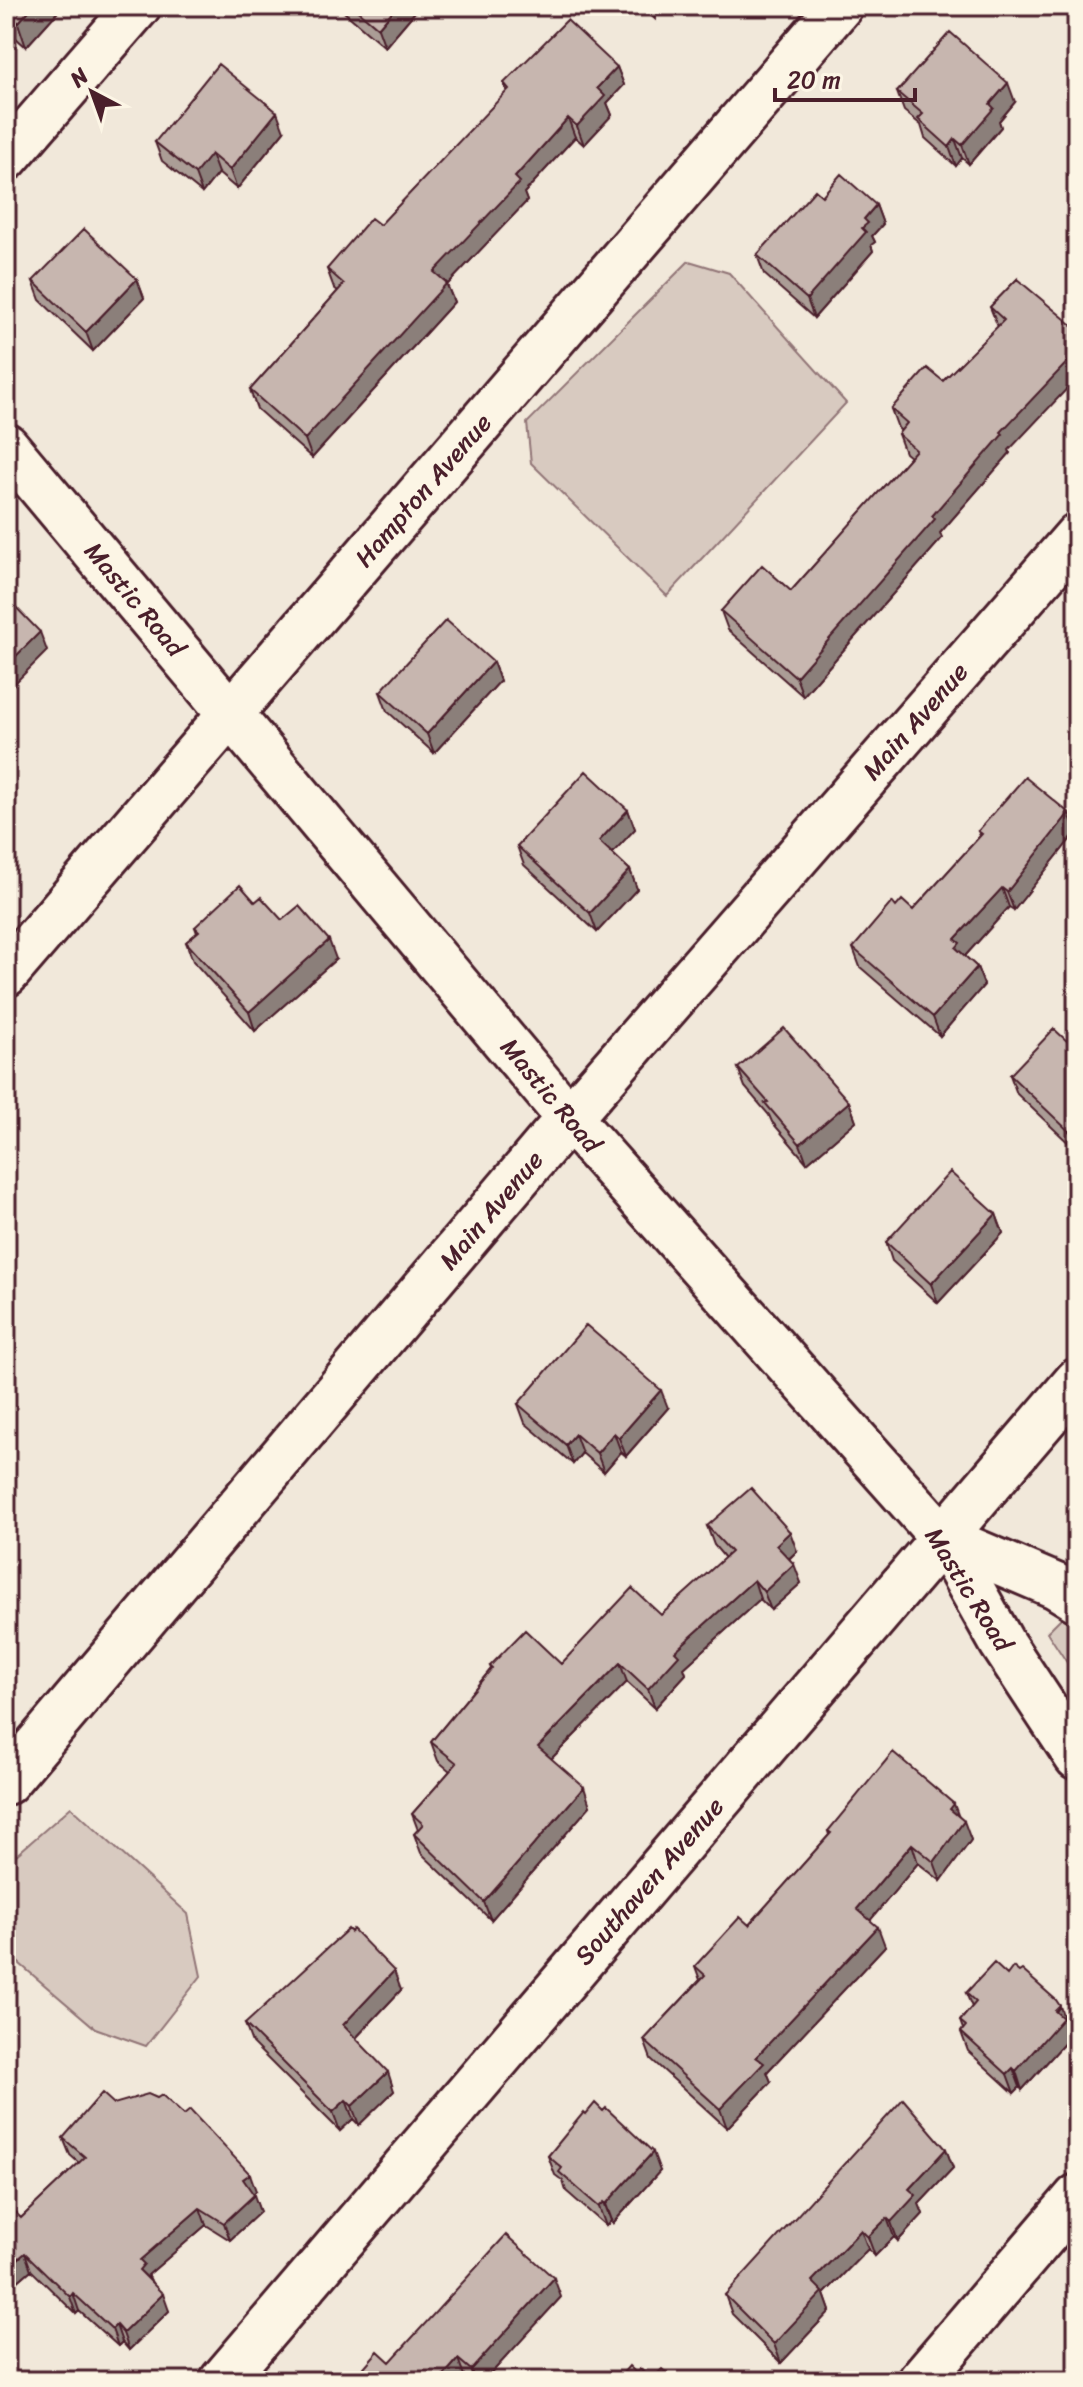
<svg xmlns="http://www.w3.org/2000/svg" width="1083" height="2387" viewBox="0 0 1083 2387" font-family="Sriracha,sans-serif">
  <rect width="100%" height="100%" fill="#f1e8da"/>
  <filter id="ink" filterUnits="userSpaceOnUse"><feTurbulence type="fractalNoise" baseFrequency=".0125" numOctaves="2"/><feDisplacementMap in="SourceGraphic" scale="16" xChannelSelector="R" yChannelSelector="G"/><feConvolveMatrix kernelMatrix="1 2 1 2 8 2 1 2 1" color-interpolation-filters="sRGB"/></filter>
  <g filter="url(#ink)">
    <path fill="#d8cac0" stroke="#917476" stroke-width="2" d="M689,261l40,12 117,130 -179,193 -136,-133 -4,-40z
      M1070,1609l7,5v64l-30,-46z
      M71,1807l117,107 13,62 -55,70 -51,-18 -89,-76v-88z"/>
    <g fill="none" stroke-linecap="round" stroke-linejoin="round">
      <defs>
        <path id="minor" d="M6,158l132,-152
          M6,974l834,-968
          M943,1538l113,48 21,13
          M6,1782l544,-642 527,-604
          M222,2381l855,-1000
          M920,2381l157,-184"/>
        <path id="secondary" d="M6,446l563,672 374,420 59,105 75,114"/>
      </defs>
      <use href="#minor" stroke="#4a1f2b" stroke-width="50"/>
      <use href="#secondary" stroke="#4a1f2b" stroke-width="50"/>
      <use href="#minor" stroke="#fcf5e5" stroke-width="44"/>
      <use href="#secondary" stroke="#fcf5e5" stroke-width="44"/>
    </g>
    <path fill="#ab9d96" stroke="#4a1f2b" stroke-width="2" d="M6,6h57l-37,41 -20,-18z
      M337,6h83l-35,41z
      M640,6h23l-7,8v6z
      M617,67l7,18 -17,18 5,12 -28,30 -9,-8 -51,56 3,8 -80,84 7,17 -142,156 -55,-49 -7,-19 88,-99 -4,-3 -7,-19 53,-44 127,-133 -3,-9z
      M897,92l118,10 -16,19 2,6 -32,37 -7,-6 -6,8 -31,-28 -4,-13 -17,-14z
      M284,131l-47,58 -19,-16 -16,20 -40,-32 -7,-19z
      M822,196l54,9 7,19 -11,12 3,6 -4,3 2,6 -59,67 -50,-44 -7,-19z
      M137,279l7,19 -51,53 -53,-51 -7,-19z
      M1017,279l-8,171 1,3 -70,80 2,5 -139,158 -75,-66 -7,-19 70,-20 119,-134 -5,-4 -7,-19 3,-3 -3,-3 -7,-19 52,-28 55,-54 -8,-20z
      M493,662l7,19 -66,72 -47,-42 -7,-19z
      M1077,707v31l-2,-2 -7,-19z
      M628,810l7,19 -23,24 18,17 7,19 -40,43 -73,-67 -7,-19z
      M978,831l98,1 -62,78 -5,-3 -44,49 12,11 7,18 -44,51 -80,-69 -7,-19 43,-41 17,3 67,-74z
      M255,902l81,57 -81,72 -62,-70 -7,-19 11,-9 -2,-6z
      M1077,1030v121l-60,-57 -7,-19 57,-34z
      M738,1068l111,34 7,19 -49,42 -35,-41 -3,-7 -24,-28z
      M996,1214l7,19 -65,70 -46,-42 -6,-19z
      M518,1404l150,4 -42,48 -5,-4 -17,20 -22,-19 -9,11 -48,-41z
      M707,1526l90,25 -8,8 12,24 -30,27 -11,-11 -76,69 2,6 -31,34 -28,-26 -76,77 39,47 -99,114 -70,-67 -7,-19 4,-4 -6,-16 38,-43 -12,-10 -7,-19 60,-73 -1,-3 71,-2 100,-49 64,-57 -11,-13z
      M959,1817l12,23 -30,41 -23,-18 -48,57 15,26 -118,126 4,10 -44,46 -76,-69 -7,-19 56,-60 -5,-14 54,-41 80,-90 -1,-4z
      M401,1990l-45,48 38,53 -35,34 -6,-6 -13,12 -88,-88 -7,-19z
      M966,1993l100,32v1l4,11 -48,53 -2,-3 -6,6 -46,-42 -7,-19 2,-3 -3,-8 12,-14z
      M114,2104l142,87 -3,3 7,18 -30,28 -24,-15 -58,50 3,6 18,30 -40,39 -7,-8 -4,4 -39,-35 -3,3 -45,-44 -21,18 -4,-5v-64l15,-1 58,-55 -9,-8 -7,-17z
      M586,2114l74,57 -47,52 -2,-2 -5,5 -40,-35 -3,-10 -8,-6 -7,-19z
      M946,2149l7,19 -34,36 4,10 -25,27 -4,-4 -19,19 -7,-7 -44,45 6,17 -49,52 -49,-49 -7,-19z
      M561,2297l-77,84h-15l-4,-3 -75,-16z"/>
    <path fill="#8b7f7a" stroke="#4a1f2b" stroke-width="2" d="M33,6h30l-37,41 -8,-24z
      M397,6h23l-35,41 -7,-19z
      M651,6h12l-7,8v6z
      M617,67l7,18 -17,18 5,12 -28,30 -7,-19 20,-38z
      M1008,83l7,19 -16,19 2,6 -32,37 -7,-19 28,-41z
      M277,112l7,19 -47,58 -7,-19z
      M568,118l7,19 -51,56 3,8 -80,84 7,17 -142,156 -7,-19 129,-167 81,-95z
      M955,139l7,19 -6,8 -7,-19z
      M211,154l7,19 -16,20 -7,-19z
      M876,205l7,19 -11,12 3,6 -4,3 2,6 -59,67 -7,-19 55,-71 2,-9z
      M137,279l7,19 -51,53 -7,-19z
      M1077,330v48l-68,72 1,3 -70,80 2,5 -139,158 -7,-19 136,-161 139,-170 3,-12z
      M40,632l7,19 -41,41v-26z
      M493,662l7,19 -66,72 -7,-19z
      M628,810l7,19 -29,31 -7,-19z
      M1069,813l7,19 -62,78 -7,-18z
      M630,870l7,19 -40,43 -7,-19z
      M1002,888l7,19 -44,49 -9,-8 -1,-9z
      M329,940l7,19 -81,72 -6,-19z
      M977,967l7,18 -44,51 -7,-19z
      M849,1102l7,19 -49,42 -7,-19z
      M996,1214l7,19 -65,70 -7,-19z
      M661,1390l7,18 -42,48 -7,-18z
      M614,1433l7,19 -17,20 -7,-19z
      M575,1434l7,19 -9,11 -7,-19z
      M790,1532l7,19 -14,13 -7,-19z
      M794,1564l7,19 -30,27 -7,-18z
      M754,1580l6,19 -76,69 2,6 -31,34 -7,-19 27,-38z
      M620,1663l7,19 -83,84 -6,-19z
      M584,1787l6,19 -99,114 -7,-18z
      M954,1804l7,19 -11,-14z
      M964,1821l7,19 -30,41 -7,-19z
      M912,1844l6,19 -54,65 -7,-19z
      M878,1927l7,19 -118,126 4,10 -44,46 -7,-19 36,-52z
      M394,1971l7,19 -51,54 -7,-19z
      M1060,2006l10,31 -48,53 -6,-19z
      M1013,2068l7,19 -6,6 -7,-19z
      M388,2072l6,19 -35,34 -7,-19z
      M346,2100l7,19 -13,12 -7,-19z
      M946,2149l7,19 -34,36 4,10 -25,27 -7,-19 18,-33z
      M653,2152l7,19 -47,52 -7,-19z
      M250,2174l6,17 -6,5 -7,-17z
      M254,2195l6,17 -30,28 -6,-17z
      M604,2202l7,19 -5,5 -7,-19z
      M200,2208l6,17 -58,50 3,6 -12,-11 1,-10z
      M887,2218l7,19 -19,19 -7,-19z
      M861,2230l7,19 -44,45 6,17 -49,52 -7,-19 38,-63z
      M25,2253l6,17 -21,18 -4,-11v-8z
      M554,2278l7,19 -77,84h-9l-4,-11z
      M73,2293l6,18 -3,3 -6,-17z
      M163,2294l6,17 -40,39 -6,-17z
      M116,2325l6,17 -4,4 -6,-17z
      M458,2359l7,19 -3,3h-23z"/>
    <path fill="#c7b6af" stroke="#4a1f2b" stroke-width="2" d="M6,6h27l-15,17 -12,-10z
      M352,6h45l-19,22z
      M567,20l50,47 -20,21 8,8 -28,30 -9,-8 -53,59 5,5 -86,90 13,11 -142,156 -55,-49 94,-106 -17,-15 32,-37 12,-14 9,7 129,-136 -5,-6z
      M950,32l58,51 -18,21 4,4 -32,37 -7,-6 -6,8 -31,-28 5,-5 -26,-22z
      M218,64l59,48 -47,58 -19,-16 -16,20 -40,-32z
      M841,174l35,31 -12,14 4,4 -6,5 4,4 -59,67 -50,-44 58,-65 7,6z
      M84,229l53,50 -51,53 -53,-51z
      M1017,279l60,50 -3,5 3,3v3l-6,6 6,6 -76,80 2,2 -71,82 3,3 -139,158 -75,-66 41,-46 29,26 125,-141 -18,-16 9,-11 -16,-14 36,-41 16,13 61,-61 -14,-13z
      M7,598l33,34 -34,34v-67z
      M446,620l47,42 -66,72 -47,-42z
      M1077,707v18l-9,-8z
      M586,771l42,39 -29,31 31,29 -40,43 -73,-67z
      M1025,777l44,36 -62,79 -5,-4 -47,51 5,4 -4,5 21,19 -44,50 -80,-69 39,-46 4,5 6,-7 11,10 69,-76 -4,-3z
      M240,885l15,17 6,-5 21,23 17,-14 30,34 -80,72 -63,-70 13,-11 -4,-4z
      M784,1028l65,74 -49,42 -35,-41 3,-1 -30,-34z
      M1054,1029l13,12 10,-11v109l-67,-64z
      M950,1172l46,42 -65,70 -45,-42z
      M586,1325l75,65 -42,48 -5,-5 -17,20 -22,-19 -9,11 -48,-41z
      M751,1488l39,44 -14,13 18,19 -30,28 -10,-12 -79,71 4,4 -31,34 -28,-26 -82,84 46,40 -100,115 -70,-68 9,-10 -11,-10 45,-51 -26,-21 61,-74 -2,-2 35,-36 36,34 71,-76 29,27 70,-63 -24,-26z
      M893,1752l61,52 -4,5 14,12 -30,41 -22,-18 -55,65 21,18 -122,130 8,6 -44,46 -76,-69 61,-65 -10,-9 45,-49 9,8 82,-92 -3,-2z
      M348,1929l3,3 2,-3 41,42 -51,54 45,47 -36,34 -6,-6 -13,12 -88,-88z
      M994,1963l13,12 6,-8 6,5 3,-2 34,30 4,6 -5,5 8,7 -47,53 -3,-3 -6,6 -46,-42 5,-6 -6,-5 16,-19 -10,-9z
      M102,2093l12,11 34,-10 9,4 5,-3 22,20 6,-5 60,64 -7,5 11,16 -30,28 -24,-15 -60,52 4,4 -5,6 24,24 -40,39 -7,-8 -4,4 -39,-36 -3,4 -45,-44 -19,16v-50l9,-7 6,6 64,-61 -22,-19z
      M903,2099l43,50 -37,40 7,6 -25,27 -4,-4 -19,19 -7,-7 -49,51 11,11 -49,52 -49,-49z
      M595,2103l8,8 3,-3 47,44 -47,52 -2,-2 -5,5 -40,-35 3,-4 -14,-12 36,-44 2,2z
      M506,2235l48,43 -83,92 -13,-11 -19,22h-87l26,-30 12,11z
      M629,2366l7,7 4,-4 11,11 11,-11 14,12h-60z"/>
  </g>
  <g text-anchor="middle" stroke-width="6" stroke-linejoin="round" paint-order="stroke">
    <g font-size="26" fill="#4a1f2b" stroke="#fcf5e5">
      <text transform="translate(423 490) rotate(-49)" y="9">Hampton Avenue</text>
      <text transform="translate(135 599) rotate(50)" y="9">Mastic Road</text>
      <text transform="translate(915 721) rotate(-49)" y="9">Main Avenue</text>
      <text transform="translate(551 1095) rotate(50)" y="9">Mastic Road</text>
      <text transform="translate(491 1210) rotate(-50)" y="9">Main Avenue</text>
      <text transform="translate(969 1589) rotate(58)" y="9">Mastic Road</text>
      <text transform="translate(649 1881) rotate(-49)" y="9">Southaven Avenue</text>
    </g>
  </g>
  <rect width="1083" height="2387" fill="none" stroke="#fcf5e5" stroke-width="32"/>
  <rect x="16" y="16" width="1051" height="2355" fill="none" stroke="#4a1f2b" stroke-width="3" filter="url(#ink)"/>
  <g transform="translate(92 92) rotate(319)" stroke="#fcf5e5" stroke-width="6" paint-order="stroke">
  <path d="M0-6L14 30L0 20L-14 30Z" fill="#4a1f2b"/>
  <text y="-12" font-size="22" font-weight="bold" text-anchor="middle" fill="#4a1f2b">N</text>
  </g>
  <path d="M775 88v12h140v-12" fill="none" stroke="#4a1f2b" stroke-width="4"/>
  <text x="787" y="88" font-size="24" fill="#4a1f2b" stroke="#fcf5e5" stroke-width="6" paint-order="stroke">20 m</text>
</svg>
